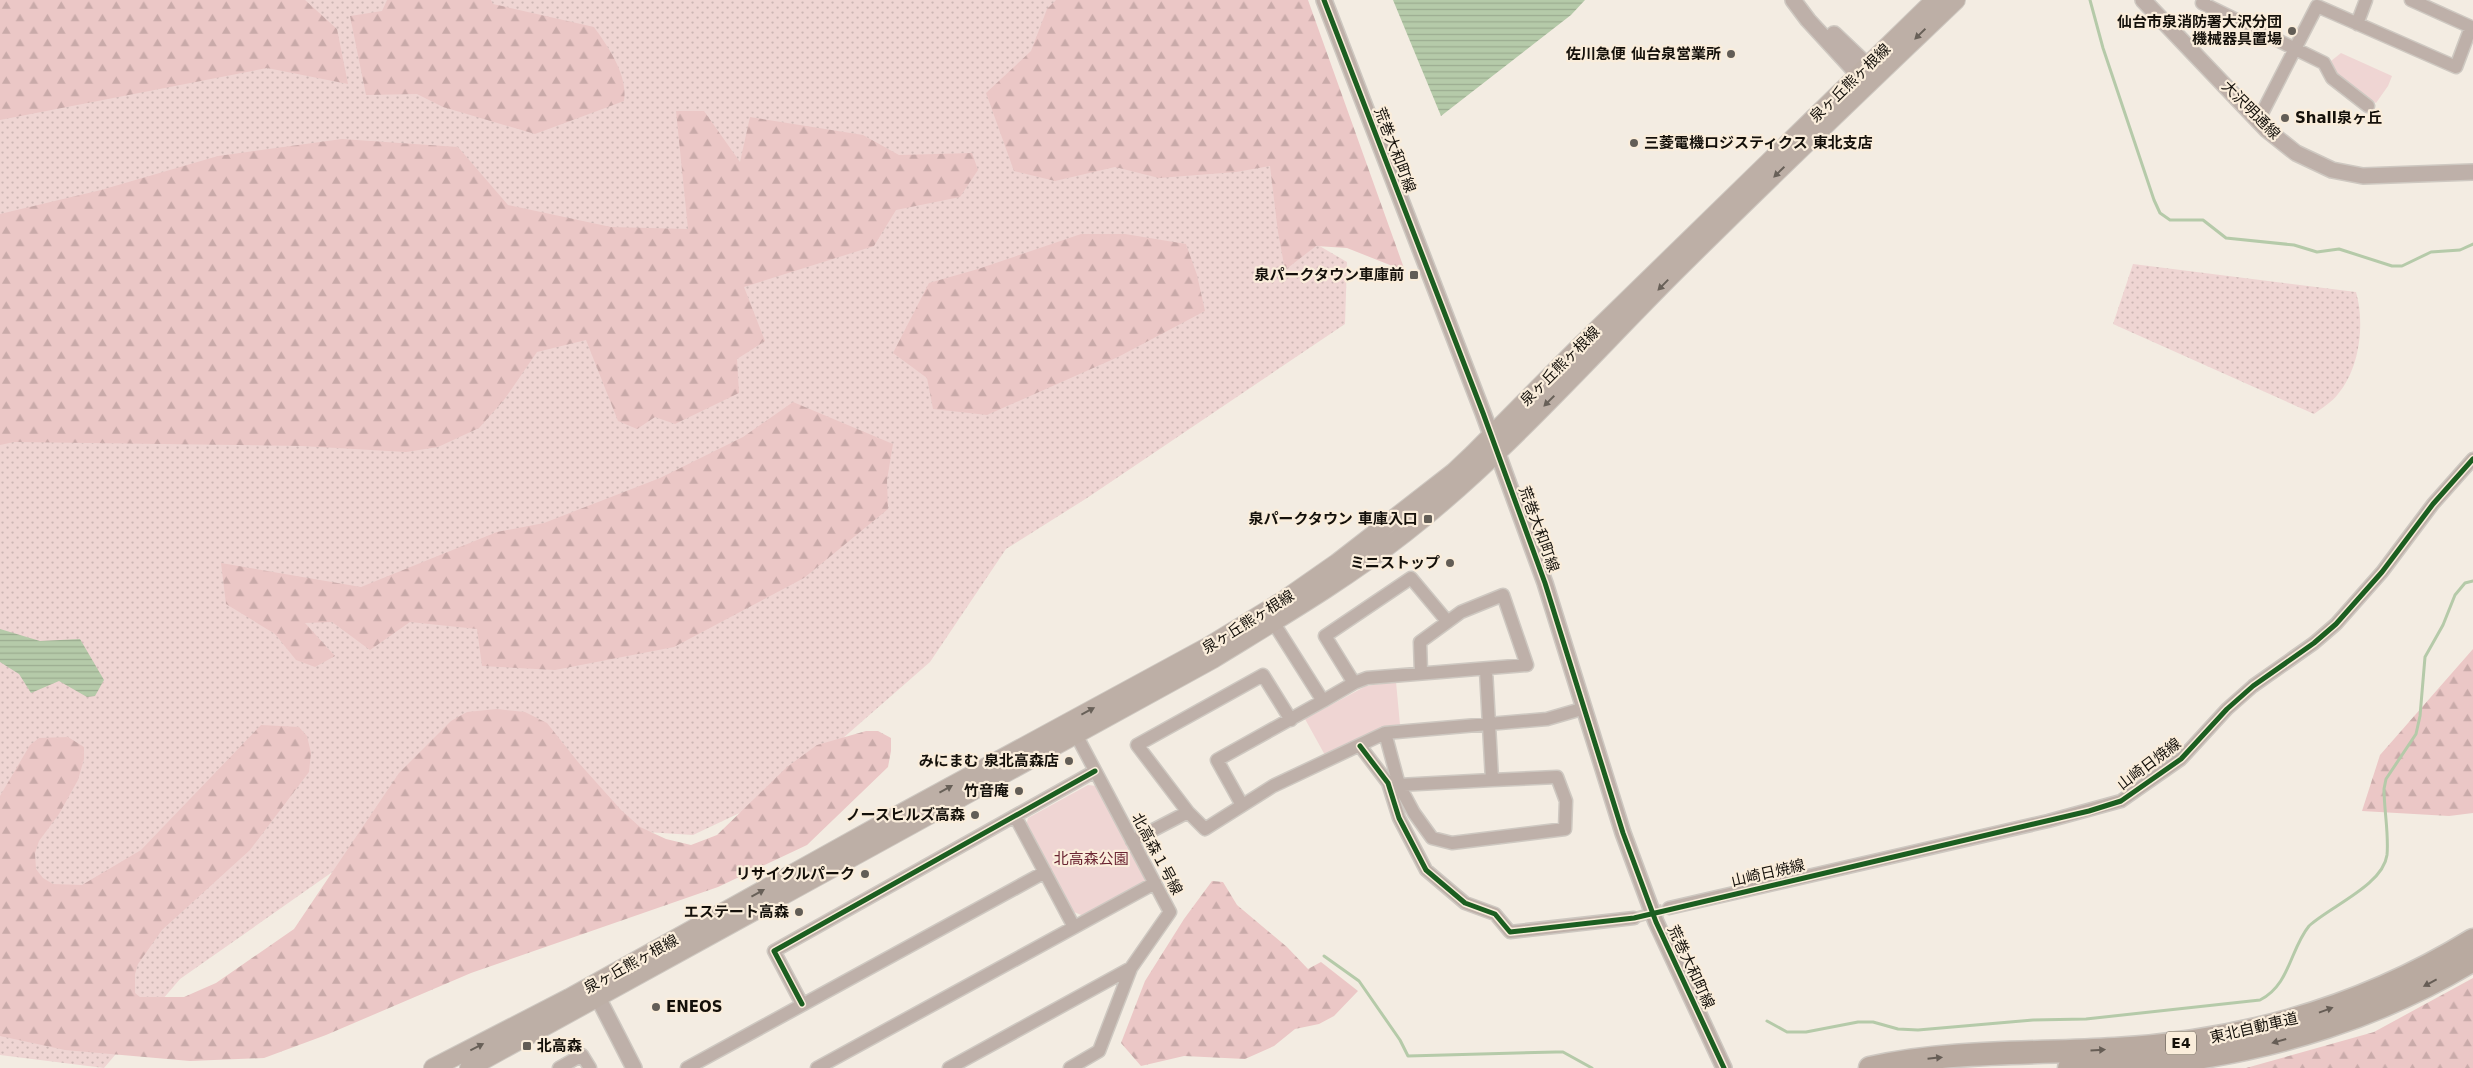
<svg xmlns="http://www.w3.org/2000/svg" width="2473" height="1068" viewBox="0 0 2473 1068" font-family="'DejaVu Sans','Noto Sans JP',sans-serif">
  <defs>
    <pattern id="grass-dots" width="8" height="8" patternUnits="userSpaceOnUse" patternTransform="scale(1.25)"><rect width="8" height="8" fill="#efd5d3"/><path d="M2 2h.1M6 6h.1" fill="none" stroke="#ccb6b4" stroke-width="1.8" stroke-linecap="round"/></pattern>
    <pattern id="forest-firs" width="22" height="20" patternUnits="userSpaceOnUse" patternTransform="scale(1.25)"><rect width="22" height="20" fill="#ebc7c6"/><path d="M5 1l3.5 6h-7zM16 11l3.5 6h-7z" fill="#c9aaa9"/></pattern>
    <pattern id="water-rules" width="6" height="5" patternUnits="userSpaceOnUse" patternTransform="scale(1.25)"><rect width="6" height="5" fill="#b5caa9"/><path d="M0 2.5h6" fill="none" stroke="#9bac90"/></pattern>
  </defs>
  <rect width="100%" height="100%" fill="#f3ece2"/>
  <path fill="url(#grass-dots)" d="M0,0h1214l85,234 48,28 -2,62 -258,174 -81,51 -76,113 -152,133 -85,40 -125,-8 -133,-27 -255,179 -76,89 -104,-13z
    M2133,264l223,28c9,31 4,76 -18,102 -6,8 -16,14 -24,20l-201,-90z"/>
  <path fill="url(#forest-firs)" d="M0,0h305l32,29 11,55 -81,-16 -267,52z
    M387,0h104l2,4 101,23c15,21 34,48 30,74l-89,33 -92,-27 -26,-13 -51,1 -16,-79 32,-5z
    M1056,0h252l97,271 -58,-23 -31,-2 -31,24 -7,-38 -8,-66 -34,6 -77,6 -44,-11 -60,14 -41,-10 -28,-78 45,-42 16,-42z
    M676,111h28l36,51 10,-45 113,18 36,20 73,-2 6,17 -18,27 -64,13 -22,36 -130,41 21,54 -28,18 2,34 -64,31 -20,-7 -18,12 -19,-8 -32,-81 -49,12 -33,48 -25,28 -41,19 -32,5 -104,-6 -288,-4 -14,3v-231l101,-24 117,-34 124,-17 116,8 50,58 103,22 77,2z
    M1081,234h44l61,10 11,31 8,36 -87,46 -131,58 -54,-6 -6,-31 -34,-25 36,-70 49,-14z
    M793,402l100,42 -6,36 1,29 -84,69 -130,69 -119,23 -73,-4 -5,-37 -67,-7 -40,28 -38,-28 -27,1 30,33 -20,11 -19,-7 -21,-26 -49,-30 -5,-41 140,24 136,-55 47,-9 116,-45 83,-41z
    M2473,649v164l-24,3 -87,-5 18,-56z
    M497,709l28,3 22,11 31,39 43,48 19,17 26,12 25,6 26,-10 70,-68 30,-22 49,-14h12l13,7v13l-3,16 -81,78 -89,42 -247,86 -145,62 -62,23 -74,3 -125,-11 -65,-14v-240l30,-51 9,-7 29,-1 16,10v12l-6,21 -19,34 -20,27 -4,12 1,16 7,9 10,6 29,1 59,-35 120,-125 38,2 8,9 4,17 -2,19 -59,78 -88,80 -24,34 -3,10v19l5,4h44l32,-14 78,-54 105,-156 52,-52 16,-9z
    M1212,881l11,1 14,23 50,42 21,22 13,-7 37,29 -24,25 -15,8 -24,5 -21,17 -29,13 -61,-3 -43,10 -20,-23 24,-62 39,-62z
    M2473,978v90h-227l128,-36z"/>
  <path fill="#efd5d3" d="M2341,53l51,23 -4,10 -12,17 -39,-28 -6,-14z
    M1396,682l4,43 -14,2 -60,30 -21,-38 61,-33z
    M1088,785l9,1 50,90 -2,8 -59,33 -12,-5 -48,-86 2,-8z"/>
  <path fill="url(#water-rules)" d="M1393,0h192l-14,15 -130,101z
    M0,629l40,12 40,-2 24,41 -9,16 -8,1 -28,-16 -28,12 -12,-19 -19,-12z"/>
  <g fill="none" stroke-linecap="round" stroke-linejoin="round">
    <path stroke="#b5caa9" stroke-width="3" d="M2090,0l13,48 51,152 6,13 10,7h33l23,18 68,7 23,7 22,-3 53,17h10l29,-14 29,-2 13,-6
      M1324,956l35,25 41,59 8,16 148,-4h7l29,16
      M1767,1021l20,11h19l52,-10h15l25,7 20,1 115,-10 53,-1 174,-19c30,-15 30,-51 49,-74 22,-20 74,-41 78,-71 2,-21 -3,-45 -3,-66l2,-10 30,-45 4,-18 5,-59 18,-32 12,-30 10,-12 8,-2"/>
    <path stroke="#d2cbc2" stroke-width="12" stroke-dasharray="12 6" stroke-linecap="butt" d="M1634,918l35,-10"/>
    <defs>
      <path id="minor" d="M2204,0l-2,3 122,60 8,15 36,28
        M2357,24l9,-24
        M2259,119l58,-113 139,61 15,-40 -60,-27
        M1421,673l-1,-31 41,-30 42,-17 24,70 -160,13 -13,5 -29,-47 86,-58 36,43
        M1323,701l31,-18
        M1385,733l162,-14 38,-11
        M1360,746l28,37 11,35 27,52 39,33 30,11 15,18 124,-14
        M1399,785l93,-5
        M1242,805l-25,-45 106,-59 -50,-79
        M1188,812l-51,-67 126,-70 28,45
        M1015,816l59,111
        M1132,841l56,-29 17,17 68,-43 112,-53 14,52 15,28 18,25 20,5 113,-14 1,-28 -9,-24 -65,3 -6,-110
        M1669,908l379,-87 73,-20 60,-42 46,-50 26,-23 61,-43 22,-19 46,-52 51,-68 40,-45
        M802,1004l-28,-53 321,-180
        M559,1068l23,-13 8,13
        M687,1068l358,-196
        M817,1068l338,-185
        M949,1068l182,-100
        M1070,1068l29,-17 32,-83 39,-56 -98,-185"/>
      <path id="tertiary" d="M1324,0l159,413 62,170 78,250 33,89 68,146
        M1793,0l15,20 57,62
        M2143,0l124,130 29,23 36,17 31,6 110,-4
        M1834,34l41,39
        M592,986l42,82"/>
      <path id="secondary" d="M433,1068l136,-70 338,-188 302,-164 75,-46 53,-37 117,-91 19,-18 102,-103 360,-351
        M469,1068l744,-409c65,-40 132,-79 192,-126 99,-78 182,-173 270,-261 92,-92 187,-182 281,-272"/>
      <path id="motorway" d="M1870,1068c80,-18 163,-14 245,-19 127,-7 249,-42 358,-109
        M2069,1068c33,-2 66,-2 99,-6 106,-13 214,-46 305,-102"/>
    </defs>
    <use href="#minor" stroke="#cec8c1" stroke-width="15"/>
    <use href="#tertiary" stroke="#cec8c1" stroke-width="18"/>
    <use href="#secondary" stroke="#cec8c1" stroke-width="20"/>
    <use href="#motorway" stroke="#cec8c1" stroke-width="25"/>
    <use href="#minor" stroke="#beb0a9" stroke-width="12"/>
    <use href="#tertiary" stroke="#beb0a9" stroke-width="15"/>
    <use href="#secondary" stroke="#bdafa6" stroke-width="18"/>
    <use href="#motorway" stroke="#b9aaa0" stroke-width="22"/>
    <defs>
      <path id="cycleway" d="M1324,0l159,413 62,170 78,250 33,89 68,146
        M1360,746l28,37 11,35 27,52 39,33 30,11 15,18 124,-14 455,-107 32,-10 60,-42 46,-50 26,-23 61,-43 22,-19 46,-52 51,-68 40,-45
        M802,1004l-28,-53 321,-180"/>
    </defs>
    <use href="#cycleway" stroke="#faeddb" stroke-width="8"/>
    <use href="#cycleway" stroke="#1b5e20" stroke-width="5"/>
  </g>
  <defs><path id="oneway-solid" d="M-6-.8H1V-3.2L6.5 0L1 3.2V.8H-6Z" transform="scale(1.25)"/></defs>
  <g fill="#686058">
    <use href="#oneway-solid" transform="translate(1920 34) rotate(136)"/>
    <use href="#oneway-solid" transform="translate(1779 172) rotate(136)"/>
    <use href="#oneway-solid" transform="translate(1663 285) rotate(134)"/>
    <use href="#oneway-solid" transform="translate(1549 401) rotate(135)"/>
    <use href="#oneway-solid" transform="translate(1088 711) rotate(-28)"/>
    <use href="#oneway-solid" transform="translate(946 789) rotate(-29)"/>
    <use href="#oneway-solid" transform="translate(758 893) rotate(-29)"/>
    <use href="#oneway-solid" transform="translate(477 1047) rotate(-27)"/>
  </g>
  <g fill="#665d55">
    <use href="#oneway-solid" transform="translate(2430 983) rotate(152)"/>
    <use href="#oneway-solid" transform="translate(2326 1010) rotate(-20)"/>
    <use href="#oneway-solid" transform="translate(2279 1041) rotate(164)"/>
    <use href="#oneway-solid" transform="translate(2098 1050) rotate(-3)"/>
    <use href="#oneway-solid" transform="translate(1935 1058) rotate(-6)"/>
  </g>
  <g fill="#625d56" stroke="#faeddb" stroke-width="2">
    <circle cx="2292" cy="31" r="5"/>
    <circle cx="1731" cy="54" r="5"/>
    <circle cx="2285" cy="118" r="5"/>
    <circle cx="1634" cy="143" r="5"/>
    <rect x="1409" y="270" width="10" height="10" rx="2.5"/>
    <rect x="1423" y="514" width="10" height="10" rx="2.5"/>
    <circle cx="1450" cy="563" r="5"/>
    <circle cx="1069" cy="761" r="5"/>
    <circle cx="1019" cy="791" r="5"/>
    <circle cx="975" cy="815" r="5"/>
    <circle cx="865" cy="874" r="5"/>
    <circle cx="799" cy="912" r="5"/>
    <circle cx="656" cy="1007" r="5"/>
    <rect x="522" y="1041" width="10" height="10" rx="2.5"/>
  </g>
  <g text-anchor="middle" stroke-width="4.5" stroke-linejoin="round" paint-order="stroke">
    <rect fill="#faeddb" stroke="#595249" stroke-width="1" x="2166" y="1031.5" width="30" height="23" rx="4"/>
    <g font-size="14" font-weight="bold" fill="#14100a">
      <text x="2181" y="1048">E4</text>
    </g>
    <g font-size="15" font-weight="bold" fill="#14100a" stroke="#faeddb" text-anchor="end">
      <text x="2282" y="27">仙台市泉消防署大沢分団<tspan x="2282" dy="17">機械器具置場</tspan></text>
      <text x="1721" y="59">佐川急便 仙台泉営業所</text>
      <text x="2295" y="123" text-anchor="start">Shall泉ヶ丘</text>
      <text x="1644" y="148" text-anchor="start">三菱電機ロジスティクス 東北支店</text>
      <text x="1404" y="280">泉パークタウン車庫前</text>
      <text x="1418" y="524">泉パークタウン 車庫入口</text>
      <text x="1440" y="568">ミニストップ</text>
      <text x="1059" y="766">みにまむ 泉北高森店</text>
      <text x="1009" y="796">竹音庵</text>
      <text x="965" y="820">ノースヒルズ高森</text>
      <text x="855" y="879">リサイクルパーク</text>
      <text x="789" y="917">エステート高森</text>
      <text x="666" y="1012" text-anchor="start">ENEOS</text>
      <text x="537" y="1051" text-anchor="start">北高森</text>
    </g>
    <g font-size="15" fill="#14100a" stroke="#faeddb">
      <text transform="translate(1850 83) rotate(-44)" y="5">泉ヶ丘熊ヶ根線</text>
      <text transform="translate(2251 110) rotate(45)" y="5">大沢明通線</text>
      <text transform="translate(1395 150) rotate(69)" y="5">荒巻大和町線</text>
      <text transform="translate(1560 366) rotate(-45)" y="5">泉ヶ丘熊ヶ根線</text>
      <text transform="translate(1539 529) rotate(70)" y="5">荒巻大和町線</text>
      <text transform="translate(1248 622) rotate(-32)" y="5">泉ヶ丘熊ヶ根線</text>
      <text transform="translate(2149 764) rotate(-37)" y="5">山崎日焼線</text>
      <text transform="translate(1157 854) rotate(62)" y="5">北高森１号線</text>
      <text transform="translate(1768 873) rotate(-13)" y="5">山崎日焼線</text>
      <text transform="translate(631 964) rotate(-29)" y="5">泉ヶ丘熊ヶ根線</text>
      <text transform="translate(1691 967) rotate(65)" y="5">荒巻大和町線</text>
      <text transform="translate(2254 1028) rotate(-13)" y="5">東北自動車道</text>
    </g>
    <g font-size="15" fill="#6b2532" stroke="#faeddb">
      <text x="1091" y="864">北高森公園</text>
    </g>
  </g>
</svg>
